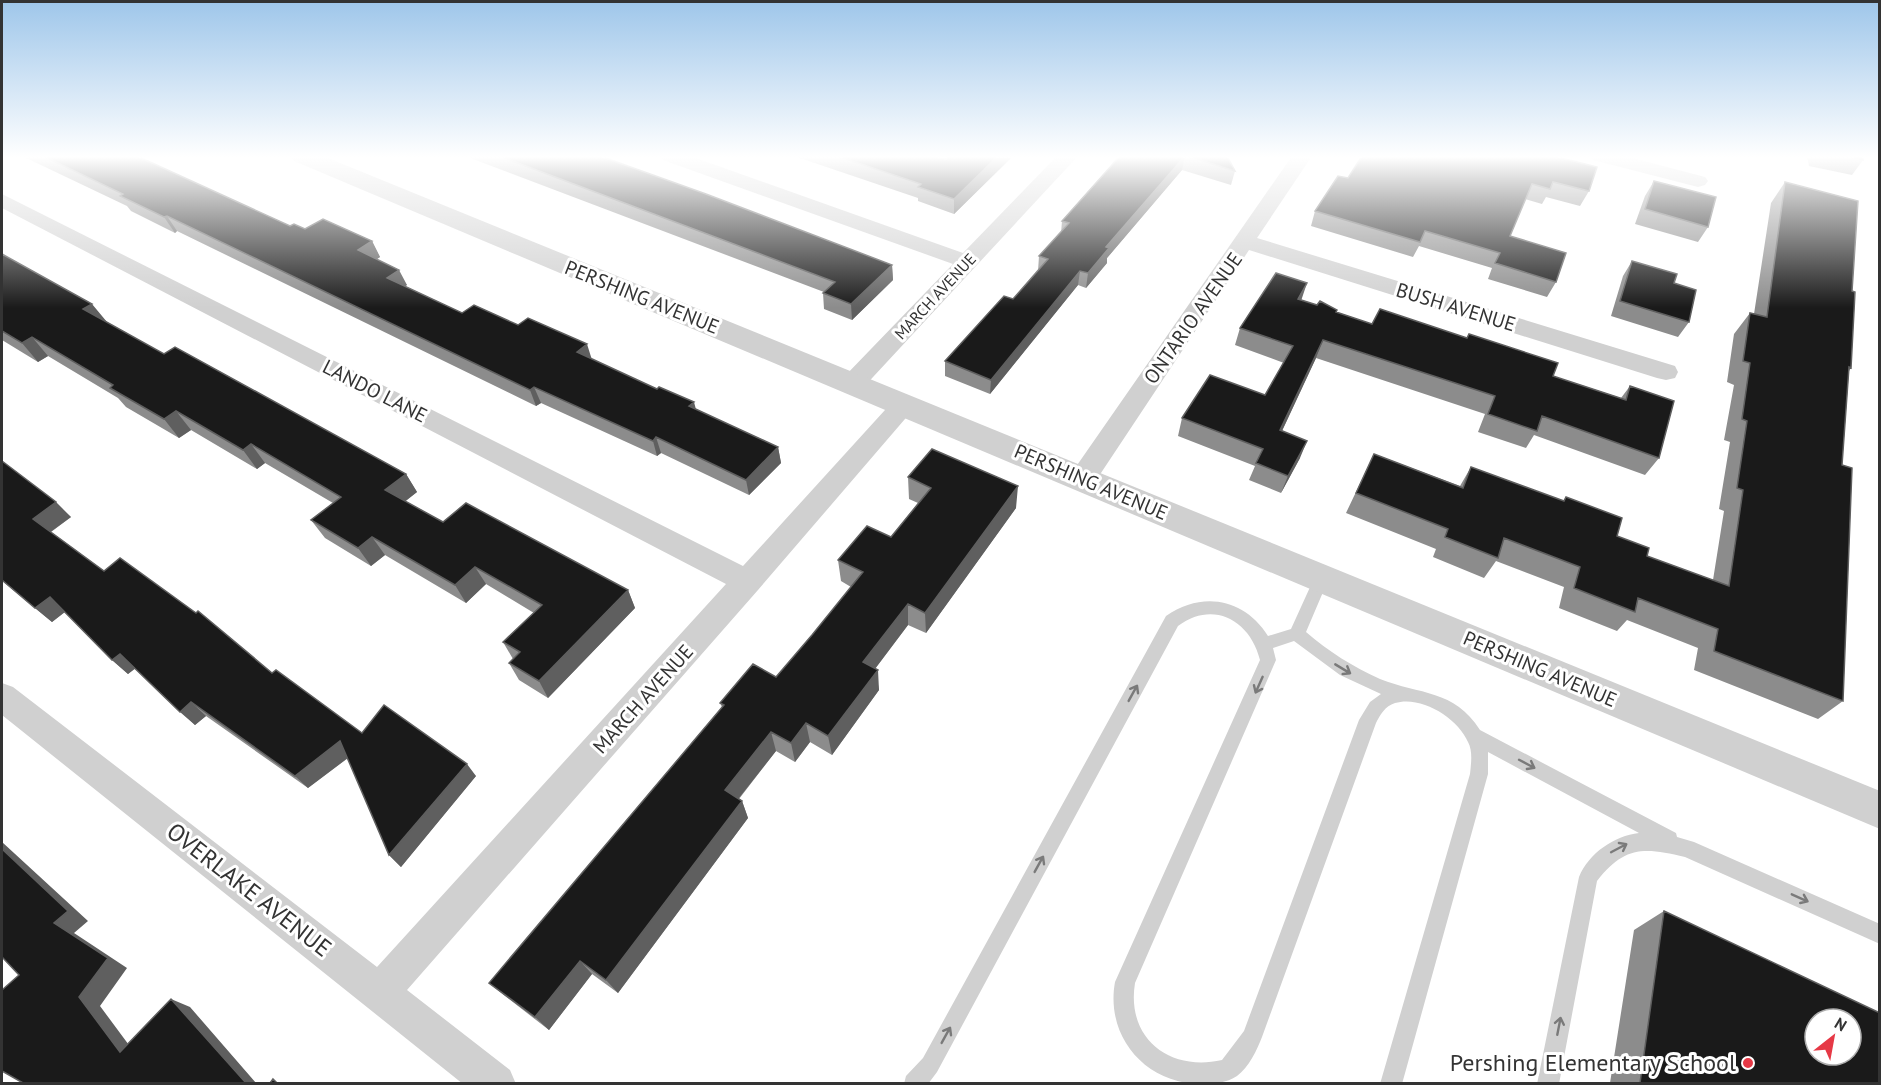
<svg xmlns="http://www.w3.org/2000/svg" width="1881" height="1085" viewBox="0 0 1881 1085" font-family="'PT Sans',sans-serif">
  <rect width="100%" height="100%" fill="#fff"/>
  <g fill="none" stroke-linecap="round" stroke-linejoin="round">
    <path fill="#d0d0d0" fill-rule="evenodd" d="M1321,572l5,2 3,4 -23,54c22,19 47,35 74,47 40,16 74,10 100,51l196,103 1,4 17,5 186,82v20l-195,-87c-41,-10 -61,-11 -88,24l-38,203h-22l42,-207c10,-24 35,-41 60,-44l-151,-81v22l-86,310h-22l90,-310c1,-10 3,-23 -2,-32 -10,-24 -47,-47 -73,-39 -10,3 -15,12 -19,20l-114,314c-5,13 -13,30 -25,39 -10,7 -24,8 -36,8 -55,0 -96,-47 -86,-102l145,-322c-10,-40 -47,-60 -82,-34l-241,446 -9,12h-24l2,-8 17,-18 243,-442c36,-25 78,-18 102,20l23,-7 25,-55zM1294,641l46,34 41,19 -11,8 -11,18 -115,311 -22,29c-53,12 -96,-22 -87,-77l141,-323 -3,-12z"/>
    <path fill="#d0d0d0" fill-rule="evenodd" d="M660,156h30l273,97 94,-97h21l-217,234 -9,2 -9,-2 -3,-6 3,-6 110,-114 -290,-104z
      M1292,156h20l-55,82 418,128 3,6 -3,6 -9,2 -9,-2 -408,-128 -156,235 -10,3 -10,-3 -4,-7 4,-7z
      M1590,156h35l80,21 3,4 -3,4 -7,2 -105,-27z
      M2,194l741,372 152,-167 9,-3 9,3 4,6 -159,185 -351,400 103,80 6,14h-53l-461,-369v-32l11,4 364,280 349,-383 -724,-376z"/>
    <path fill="#d0d0d0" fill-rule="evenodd" d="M291,156h32l1557,635v38l-1586,-668z"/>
  </g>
  <path fill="#8c8c8c" d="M22,156h115l153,70 82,15 8,16 -3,2 30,26 -2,1 57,27 130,46 104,51 82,37 3,16 -32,32 -88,-42 -4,3 -116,-53 -5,3 -359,-175 -2,2 -44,-22 -4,-5z
    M465,156h135l292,109 1,15 -41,40 -28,-11 -1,-16 1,-1z
    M794,156h141l11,3 67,-3 -59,58 -36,-13v-3z
    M1120,156h107l8,15 -4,14 -49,-15 -75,88v5l-21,25 -8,-3 -88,109 -45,-18v-15l68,-62 25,-28 1,-15 22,-23 1,-12z
    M1554,156l35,35 -9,15 -34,-9 -4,7 -17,-5 -15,37 46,46 -9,15 -59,-18 4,-11 -73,-22 -6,11 -102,-31 4,-15 33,-33z
    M1807,156h55l1,4 -11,15 -43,-9z
    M1654,181l54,46 -10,15 -63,-18 10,-28z
    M1785,182l66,186 -2,3 -7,94 1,236 -25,18 -124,-49 4,-22 -71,-28 -10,11 -58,-23 5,-21 -68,-26 -12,17 -51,-21 3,-8 -90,-36 28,-59 86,32 11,-19 92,34 3,-4 51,39 30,20 66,24 11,-69 -5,-2 11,-67 -6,-2 10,-55 -7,-3 7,-48 16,-21 4,1 17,-111z
    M2,254l105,68 57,32 242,120 11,18 -12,9 38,21 185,68 7,18 -87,90 -29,-18 -10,-17 4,-4 -10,-17 31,-29 -48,-29 -20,19 -81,-48 -14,11 -46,-28 -14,-18 22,-17 -68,-40 -8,6 -66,-39 -12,8 -53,-31 -8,-9 -70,-42 -10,6 -36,-22z
    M1632,261l42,22 15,39 -11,15 -67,-21 12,-40z
    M1302,300l70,24 181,52 68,22 9,-12 29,72 -14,17 -111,-40 -8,13 -48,-16 7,-18 -169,-56 -34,73 18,27 -19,35 -32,-13 6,-14 -77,-30 4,-18 83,-23 19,-32 -49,-18 5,-17z
    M2,461l69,56 -20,15 53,39 168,102 90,60 114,43 -75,91 -12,-12 -41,-97 -40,30 -102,-72 -11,9 -60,-57 -7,6 -16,-14 -47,-48 -13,10 -50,-41z
    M908,477l108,31 -90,125 -18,-8 -33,44 4,21 -47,65 -22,-13 -15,20 -19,-11 -37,48 3,2 6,17 -130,175 -26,-19 -43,56 -44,-34 -16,-13 233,-276 -2,-4 56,-26 36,-42 39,-48 -10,-6 -3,-21 53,-23 27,-34 -9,-4z
    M1664,911l216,172h-270l24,-153z"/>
  <path fill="#5f5f5f" d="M998,156h15l-59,58v-15z
    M1185,156l-3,14 -75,88v5l-21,25 2,-15 18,-26z
    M167,216l10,15 -2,2 -11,-16z
    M372,241l8,16 -14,9 -8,-16z
    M892,265l1,15 -41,40 -1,-16z
    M399,270l8,15 -12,8 -8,-15z
    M1080,271l-2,14 -88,109 1,-14z
    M1307,283l-6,18 -3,-2z
    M92,304l15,18 -24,-13z
    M32,337l16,19 -10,6 -16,-19z
    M1323,340l-7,18 -42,90 6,-18z
    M587,344l5,16 -15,-8z
    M534,387l7,16 -5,3 -6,-16z
    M694,402l4,15 -9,-11z
    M176,411l15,19 -12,8 -15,-19z
    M656,437l5,16 -4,3 -4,-15z
    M1307,441l-7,17 -19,35 7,-17z
    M251,444l14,19 -8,6 -14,-19z
    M778,447l3,16 -32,32 -3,-15z
    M406,474l11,18 -20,16 -12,-18z
    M1018,486l-2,22 -90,125 -1,-20z
    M56,502l15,15 -22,16 -16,-14z
    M372,537l13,18 -14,11 -13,-18z
    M475,567l11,17 -20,19 -11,-18z
    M628,590l7,18 -87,90 -9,-17z
    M50,597l16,14 -14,11 -17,-14z
    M908,604v21l-43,57 -2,-20z
    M120,654l16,14 -8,6 -16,-14z
    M878,670l1,20 -47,65 -4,-19z
    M191,702l15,14 -11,9 -15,-13z
    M806,723l4,19 -15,20 -4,-19z
    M771,732l5,19 -45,57 -6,-18z
    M340,741l13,13 -45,34 -13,-12z
    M467,764l9,12 -75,91 -12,-12z
    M742,801l6,17 -130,175 -12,-13z
    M2,842l86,79 -14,12 53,35 -27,38 40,54 -20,-8 -41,-55 -25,-74 -52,-74z
    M580,961l12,13 -43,56 -14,-13z
    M171,999l19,8 66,76h-10z"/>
  <path fill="#1a1a1a" stroke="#5f5f5f" stroke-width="1.5" fill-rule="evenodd" d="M43,156h94l153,70 4,-2 11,5 18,-10 49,22 -14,9 41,20 -12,8 75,35 12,-8 44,20 10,-7 59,26 -10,8 80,37 2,-2 35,15 -5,4 89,41 -32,33 -90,-43 -3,4 -119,-54 -4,3 -363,-174 -3,1 -44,-21 3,-2z
    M499,156h101l106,38 186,71 -41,39 -28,-11 12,-11z
    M837,156h98l11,3 3,-3h49l-44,43 -36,-12 3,-3z
    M1120,156h65l-79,91 3,1 -21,25 -8,-2 -89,109 -46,-19 59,-65 9,3 35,-40 -9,-3 30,-33 -7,-2z
    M1187,156h40l8,15z
    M1362,156h192l43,11 -8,24 -36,-9 -3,7 -18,-5 -22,52 56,17 -10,29 -61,-19 5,-10 -75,-22 -5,11 -105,-31 23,-35 10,2z
    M1845,156h17l1,4z
    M1654,181l62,16 -8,30 -63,-18z
    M1785,182l73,19 -6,90 3,1 -4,76 -2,-1 -7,98 10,3 -9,233 -129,-50 4,-22 -80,-31 -3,14 -61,-24 6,-21 -76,-29 -6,20 -53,-21 3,-8 -92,-36 18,-39 89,34 8,-21 93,34 2,-4 56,21 -5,18 32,12 -2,8 82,30 14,-96 -6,-2 10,-67 -5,-2 8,-56 -7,-2 7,-48 17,4z
    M2,254l90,50 -9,5 81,45 11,-7 231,127 -21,16 58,32 23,-19 162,87 -89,91 -30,-18 11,-11 -17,-10 39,-37 -67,-38 -20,18 -83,-48 -14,11 -47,-28 30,-23 -90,-53 -8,6 -67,-39 -12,8 -54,-31 3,-3 -81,-48 -10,6 -20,-12z
    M1632,261l45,13 -3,9 22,7 -7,32 -69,-21z
    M1276,273l31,10 -9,16 19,6 3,-4 17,9 -1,2 36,12 8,-15 87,29 2,-4 89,29 -5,13 73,24 4,-14 44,15 -15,57 -117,-42 -5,15 -49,-17 7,-18 -172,-56 -43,90 27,11 -19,35 -32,-13 7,-14 -81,-31 28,-43 55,20 28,-49 -53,-18z
    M932,449l86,37 -93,127 -17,-9 -45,58 15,8 -50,66 -22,-13 -15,20 -20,-11 -46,58 17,11 -136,179 -26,-19 -45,56 -46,-34 235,-278 -4,-2 33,-39 23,13 36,-42 51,-63 -25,-12 29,-34 24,11 40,-49 -23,-11z
    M2,461l54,41 -23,17 71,52 16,-13 76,55 2,-2 74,62 4,-3 86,63 22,-28 83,59 -78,91 -49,-114 -45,35 -104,-74 -11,10 -60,-58 -8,6 -62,-63 -15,11 -33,-28z
    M2,849l66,62 -14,12 54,35 -29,39 41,55 51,-53 75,84h-223l-21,-12v-81l17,-15 -17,-18z
    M1664,911l216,102v70h-240zM1815,1019h36v36h-36z
    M273,1079l4,4h-7z"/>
  <defs><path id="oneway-shaft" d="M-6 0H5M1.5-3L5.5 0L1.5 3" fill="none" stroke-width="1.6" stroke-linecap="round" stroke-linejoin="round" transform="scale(1.5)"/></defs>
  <g stroke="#7a7a7a">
    <use href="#oneway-shaft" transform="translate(1343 669) rotate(31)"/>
    <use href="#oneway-shaft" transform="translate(1259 685) rotate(114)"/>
    <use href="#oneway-shaft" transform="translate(1133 693) rotate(-61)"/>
    <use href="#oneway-shaft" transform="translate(1527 764) rotate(28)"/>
    <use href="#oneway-shaft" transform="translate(1619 848) rotate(-28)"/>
    <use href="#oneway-shaft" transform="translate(1039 864) rotate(-61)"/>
    <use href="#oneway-shaft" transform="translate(1800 898) rotate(24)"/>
    <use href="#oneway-shaft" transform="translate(1559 1026) rotate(-79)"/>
    <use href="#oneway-shaft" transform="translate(946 1035) rotate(-61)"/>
  </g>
  <linearGradient id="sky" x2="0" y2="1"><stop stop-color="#9ec6ea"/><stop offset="0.51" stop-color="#fff"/><stop offset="1" stop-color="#fff" stop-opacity="0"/></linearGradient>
  <rect width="1881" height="308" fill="url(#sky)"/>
  <circle fill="#e63946" stroke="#fff" stroke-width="2" cx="1748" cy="1063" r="6"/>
  <g text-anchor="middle" stroke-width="6" stroke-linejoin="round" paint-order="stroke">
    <g font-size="16" fill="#333" stroke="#fff">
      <text transform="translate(935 296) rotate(-47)" y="6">MARCH AVENUE</text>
    </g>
    <g font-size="20" fill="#333" stroke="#fff">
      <text transform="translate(642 297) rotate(22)" y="7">PERSHING AVENUE</text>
      <text transform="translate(1456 307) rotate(17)" y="7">BUSH AVENUE</text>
      <text transform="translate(1193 318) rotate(-55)" y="7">ONTARIO AVENUE</text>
      <text transform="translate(375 391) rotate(27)" y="7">LANDO LANE</text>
      <text transform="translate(1091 482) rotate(23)" y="7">PERSHING AVENUE</text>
      <text transform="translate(1540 669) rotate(23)" y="7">PERSHING AVENUE</text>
      <text transform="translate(643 699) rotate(-48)" y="7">MARCH AVENUE</text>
    </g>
    <g font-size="24" fill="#333" stroke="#fff">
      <text transform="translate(249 890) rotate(38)" y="8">OVERLAKE AVENUE</text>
    </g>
    <g font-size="24" fill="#333" stroke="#fff" text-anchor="end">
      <text x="1736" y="1071">Pershing Elementary School</text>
    </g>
  </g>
  <rect width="1881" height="1085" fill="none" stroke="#333333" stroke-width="6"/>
  <g transform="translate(1833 1037) rotate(31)"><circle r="28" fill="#ffffff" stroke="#adadad" stroke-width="1.5"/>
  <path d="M0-4.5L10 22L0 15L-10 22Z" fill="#e63946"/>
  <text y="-9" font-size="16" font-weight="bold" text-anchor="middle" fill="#333333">N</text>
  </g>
</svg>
